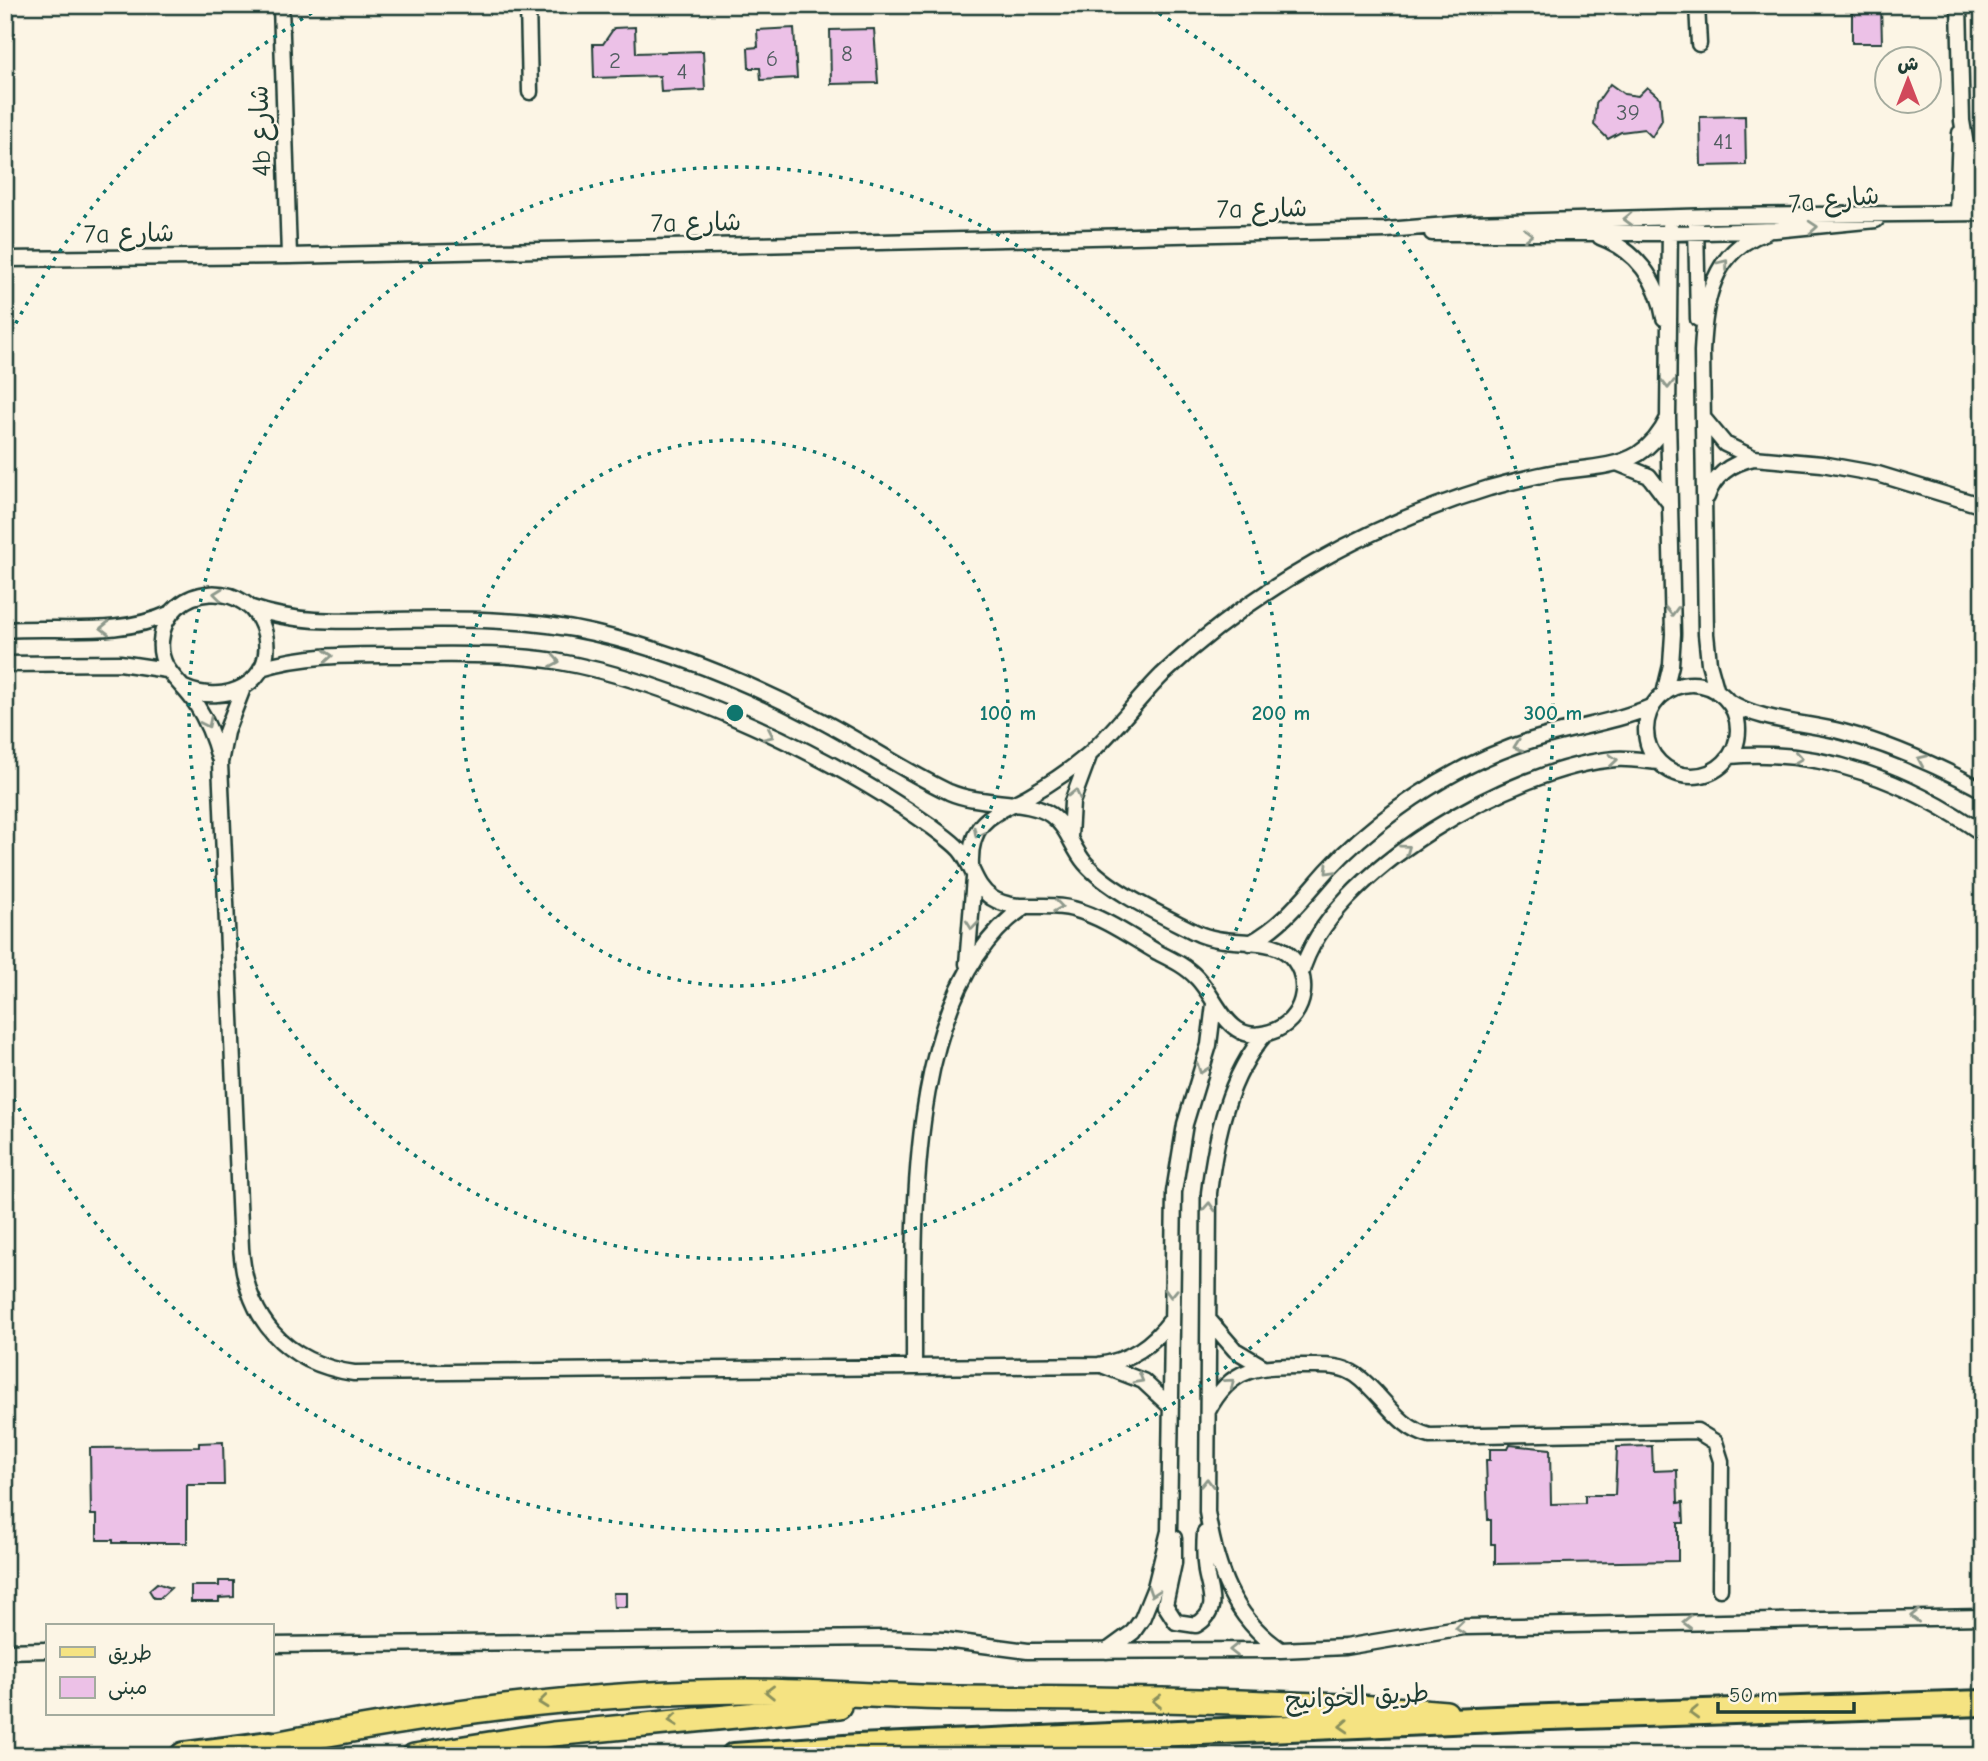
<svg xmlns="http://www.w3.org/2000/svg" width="1988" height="1761" viewBox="0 0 1988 1761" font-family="'Comic Neue','Playpen Sans Arabic',sans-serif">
  <rect width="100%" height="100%" fill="#fcf5e5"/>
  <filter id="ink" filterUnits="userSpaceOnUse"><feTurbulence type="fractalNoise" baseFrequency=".0143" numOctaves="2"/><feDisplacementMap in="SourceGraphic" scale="14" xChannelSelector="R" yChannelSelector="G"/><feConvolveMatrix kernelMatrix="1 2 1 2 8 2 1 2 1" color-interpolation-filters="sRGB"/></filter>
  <g filter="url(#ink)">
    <path fill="#ecc1e7" stroke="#1f3d34" stroke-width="2" d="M1852,5h29l1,38h-30z
      M635,27l1,26 67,-2 2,39 -44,2 -1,-16 -66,2 -1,-34h10l11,-16z
      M794,28l3,50 -36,2 -1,-12h-11l-1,-20 10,-1 -1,-17z
      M874,29l4,54 -47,1 -1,-54z
      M1610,84l14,10 14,2 9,-9 13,11 2,22 -10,17 -8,-8 -23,3 -13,7 -14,-14 2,-21z
      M1745,116l1,49 -45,1 -1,-49z
      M223,1442l1,43h-37v58h-74v-3h-16v-25h-6l-1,-67 109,-1v-4z
      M1510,1445l40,4 1,55 34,-1v-8h30l2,-48 35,-1 1,25 24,-1 1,33 5,-1 1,21h-6v38l-183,3v-20h-4v-24h-3l-2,-60h4v-11h18z
      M219,1581h15v16l-15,1v4h-28v-16h28z
      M157,1583l14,5 -11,10h-6l-5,-8z
      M613,1593h14v14h-13z"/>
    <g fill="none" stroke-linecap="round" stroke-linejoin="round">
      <defs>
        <path id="minor" d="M281,5l8,251
          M528,5l2,87
          M1697,5l2,39
          M1959,5l3,116 5,30 3,62
          M1957,213l3,-80
          M1696,224l2,95
          M1432,233h238l105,-3 101,-10
          M1600,237c36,13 58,43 64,81
          M5,259l284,-3 1098,-26 84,-7 244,-7 268,-3
          M1705,420l20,24 29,14 68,6 56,10 105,32
          M1617,463l32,13 19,25
          M1707,497c7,-22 25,-34 47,-39
          M252,608c46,16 92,13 141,12 67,-1 134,-2 200,13 76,17 152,48 221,84 46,23 88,53 135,75 32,14 80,7 102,23 17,12 21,33 34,48 24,28 77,52 110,69 29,15 69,4 91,20 27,21 21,64 -10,78 -47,20 -56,-28 -79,-52 -11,-12 -26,-19 -40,-26 -26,-15 -54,-35 -84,-43 -26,-8 -57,4 -81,-11 -18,-12 -19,-33 -32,-48 -8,-9 -19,-16 -28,-23 -100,-71 -255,-145 -377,-166 -50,-8 -102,-6 -153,-6 -48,0 -95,-1 -141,13
          M5,630c56,-4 114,7 166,-17
          M5,664l115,-1 47,7
          M1646 730a46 46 0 1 1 92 0a46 46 0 1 1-92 0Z
          M184,688c40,18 92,-4 81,-54 -13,-57 -99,-53 -104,7 -3,29 21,41 35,63 11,17 18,35 23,54
          M243,688l-17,44 -6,31 21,485c5,70 43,115 113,125l745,-8c32,-5 53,-20 72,-45
          M1717,692l-8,-29 -3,-29 -4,-282c2,-49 10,-103 65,-120
          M1664,694l7,-29 2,-31 -5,-216 2,-192
          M1728,701c33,21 77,21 115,31 49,13 95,34 140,58
          M1730,756c92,-8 180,26 253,78
          M1070,837l2,-35 17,-46
          M971,865c-2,-47 25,-51 59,-70 21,-12 42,-26 60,-42 26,-24 47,-53 72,-78 93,-87 206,-150 327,-187 22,-6 45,-12 67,-16 27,-4 59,-4 82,-18 14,-9 23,-21 30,-36
          M1250,943c33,-18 53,-45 77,-72 21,-23 46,-44 72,-63 43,-31 95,-58 147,-72 36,-10 72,-15 107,-30
          M967,964l7,-86
          M1301,974c27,-102 215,-208 315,-215 14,-1 29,2 43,3
          M1266,1033c-38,44 -50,103 -57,160l-2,319c9,56 25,105 74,138
          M1209,1320l26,30 27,16
          M1104,1366l39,15 28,26
          M914,1367c1,-134 -13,-377 112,-461
          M1208,1411c24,-47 54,-45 101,-45 16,0 33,-1 47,9 26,18 41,53 74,61l267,-5 18,11 6,19 -1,128
          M1174,1538v25l-9,42 11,17 20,3c24,-14 14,-31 10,-53 -2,-13 -2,-26 -1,-39
          M271,1645l611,-7 63,2 83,11 253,-1 64,-3 119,-20 519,-10
          M5,1651l42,-1
          M1107,1651l26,-19 9,-13 13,-32 14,-56 5,-339 11,-68 24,-79 5,-41"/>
        <path id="primary" d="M254,1752l16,-7c158,-31 316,-53 477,-54 69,0 138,6 207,7 164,1 328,2 492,15
          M414,1756l139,-22 286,-28"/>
        <path id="trunk" d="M734,1756l124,-9 661,-29 464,-15"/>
        <path id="motorway" d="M184,1756l86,-11"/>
      </defs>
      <use href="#minor" stroke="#1f3d34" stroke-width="19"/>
      <use href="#primary" stroke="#1f3d34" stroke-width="28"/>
      <use href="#trunk" stroke="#1f3d34" stroke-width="30"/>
      <use href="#motorway" stroke="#1f3d34" stroke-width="32"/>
      <use href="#minor" stroke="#fcf5e5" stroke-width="14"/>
      <use href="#primary" stroke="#f5e382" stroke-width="23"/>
      <use href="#trunk" stroke="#f5e382" stroke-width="24"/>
      <use href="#motorway" stroke="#f5e382" stroke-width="26"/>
    </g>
    <defs><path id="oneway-chevron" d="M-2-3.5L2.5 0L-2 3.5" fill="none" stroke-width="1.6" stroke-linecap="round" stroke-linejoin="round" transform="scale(1.75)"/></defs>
    <g stroke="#8e998c">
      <use href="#oneway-chevron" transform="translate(1628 219) rotate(178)"/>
      <use href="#oneway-chevron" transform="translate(1813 227) rotate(-4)"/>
      <use href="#oneway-chevron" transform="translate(1528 235) rotate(-1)"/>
      <use href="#oneway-chevron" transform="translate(1724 264) rotate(-52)"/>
      <use href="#oneway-chevron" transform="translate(1668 384) rotate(90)"/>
      <use href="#oneway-chevron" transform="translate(218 594) rotate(-174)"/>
      <use href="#oneway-chevron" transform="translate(1672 611) rotate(89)"/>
      <use href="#oneway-chevron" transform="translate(105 628) rotate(179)"/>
      <use href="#oneway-chevron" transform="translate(328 656) rotate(-3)"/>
      <use href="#oneway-chevron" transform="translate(555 661) rotate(10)"/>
      <use href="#oneway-chevron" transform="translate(207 723) rotate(64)"/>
      <use href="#oneway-chevron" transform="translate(769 735) rotate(25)"/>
      <use href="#oneway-chevron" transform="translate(1518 746) rotate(160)"/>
      <use href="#oneway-chevron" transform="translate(1798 758) rotate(8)"/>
      <use href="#oneway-chevron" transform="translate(1613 760) rotate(-5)"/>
      <use href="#oneway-chevron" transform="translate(1922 760) rotate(-156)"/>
      <use href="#oneway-chevron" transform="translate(1075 794) rotate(-77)"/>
      <use href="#oneway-chevron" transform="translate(978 833) rotate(117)"/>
      <use href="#oneway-chevron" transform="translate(1406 849) rotate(-36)"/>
      <use href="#oneway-chevron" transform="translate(1329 870) rotate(134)"/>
      <use href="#oneway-chevron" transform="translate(1058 906) rotate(8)"/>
      <use href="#oneway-chevron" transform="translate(972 925) rotate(96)"/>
      <use href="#oneway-chevron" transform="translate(1202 1069) rotate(110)"/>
      <use href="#oneway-chevron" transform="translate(1209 1207) rotate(-87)"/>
      <use href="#oneway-chevron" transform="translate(1171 1293) rotate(91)"/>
      <use href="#oneway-chevron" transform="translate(1139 1379) rotate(30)"/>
      <use href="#oneway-chevron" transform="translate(1230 1383) rotate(-40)"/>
      <use href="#oneway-chevron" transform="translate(1207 1483) rotate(-89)"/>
      <use href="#oneway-chevron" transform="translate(1153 1592) rotate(109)"/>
      <use href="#oneway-chevron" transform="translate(1915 1616) rotate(179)"/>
      <use href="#oneway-chevron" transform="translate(1687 1622) rotate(179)"/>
      <use href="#oneway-chevron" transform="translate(1460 1628) rotate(175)"/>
      <use href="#oneway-chevron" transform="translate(1234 1650) rotate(180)"/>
    </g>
    <g stroke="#8a905b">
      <use href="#oneway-chevron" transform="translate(770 1692) rotate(-179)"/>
      <use href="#oneway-chevron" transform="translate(1157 1701) rotate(-179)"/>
      <use href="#oneway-chevron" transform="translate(543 1702) rotate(174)"/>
      <use href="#oneway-chevron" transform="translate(1694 1713) rotate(178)"/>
      <use href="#oneway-chevron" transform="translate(673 1720) rotate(174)"/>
      <use href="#oneway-chevron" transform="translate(1344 1726) rotate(177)"/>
    </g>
  </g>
  <g fill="none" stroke="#0f766e" stroke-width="3.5" stroke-dasharray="3.5 7">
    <circle cx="735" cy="713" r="273"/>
    <circle cx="735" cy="713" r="546"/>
    <path d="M6 342A818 818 0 0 1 320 8M1150 8A818 818 0 1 1 6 1084"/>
  </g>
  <g text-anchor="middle" stroke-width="5" stroke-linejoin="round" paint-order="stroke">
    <g font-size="23" fill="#525e61">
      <text x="847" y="61">8</text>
      <text x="772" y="66">6</text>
      <text x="615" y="68">2</text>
      <text x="682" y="79">4</text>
      <text x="1628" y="120">39</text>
      <text x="1723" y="149">41</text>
    </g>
    <g font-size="26" fill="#1f3d34" stroke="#fcf5e5">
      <text transform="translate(260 131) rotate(-92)" y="9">4b شارع</text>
      <text transform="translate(1834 199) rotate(-6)" y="9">7a شارع</text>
      <text transform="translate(1262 208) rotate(-1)" y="9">7a شارع</text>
      <text transform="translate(696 222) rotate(-1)" y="9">7a شارع</text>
      <text transform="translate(129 233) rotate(-1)" y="9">7a شارع</text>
      <text transform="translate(1357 1696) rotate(-3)" y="9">طريق الخوانيج</text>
    </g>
  </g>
  <circle cx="735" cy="713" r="10" fill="#0f766e" stroke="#fcf5e5" stroke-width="3.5"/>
  <g font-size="21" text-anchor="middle" font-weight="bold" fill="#0f766e" stroke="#fcf5e5" stroke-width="5" stroke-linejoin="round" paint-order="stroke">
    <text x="1008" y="720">100 m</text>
    <text x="1281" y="720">200 m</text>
    <text x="1553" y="720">300 m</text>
  </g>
  <rect width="1988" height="1761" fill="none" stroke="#fcf5e5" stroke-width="28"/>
  <rect x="14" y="14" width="1960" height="1733" fill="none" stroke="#1f3d34" stroke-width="2.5" filter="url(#ink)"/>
  <rect x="46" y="1624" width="228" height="91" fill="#fcf5e5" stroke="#a4ab9e" stroke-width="2"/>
  <rect x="60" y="1647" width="35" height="10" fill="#f5e382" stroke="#a4ab9e" stroke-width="2"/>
  <text x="108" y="1660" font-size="21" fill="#1f3d34">طريق</text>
  <rect x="60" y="1677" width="35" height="21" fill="#ecc1e7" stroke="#a4ab9e" stroke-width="2"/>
  <text x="108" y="1694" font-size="21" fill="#1f3d34">مبنى</text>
  <g transform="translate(1908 80)"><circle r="33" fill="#fcf5e5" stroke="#a4ab9e" stroke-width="2"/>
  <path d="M0-5L12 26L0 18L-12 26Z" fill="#d1495b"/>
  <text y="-10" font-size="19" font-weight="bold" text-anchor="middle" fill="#1f3d34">ش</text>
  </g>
  <path d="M1718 1702v10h136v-10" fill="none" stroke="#1f3d34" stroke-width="3.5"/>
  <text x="1729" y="1702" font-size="21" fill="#1f3d34" stroke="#fcf5e5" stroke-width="5" paint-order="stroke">50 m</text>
</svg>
